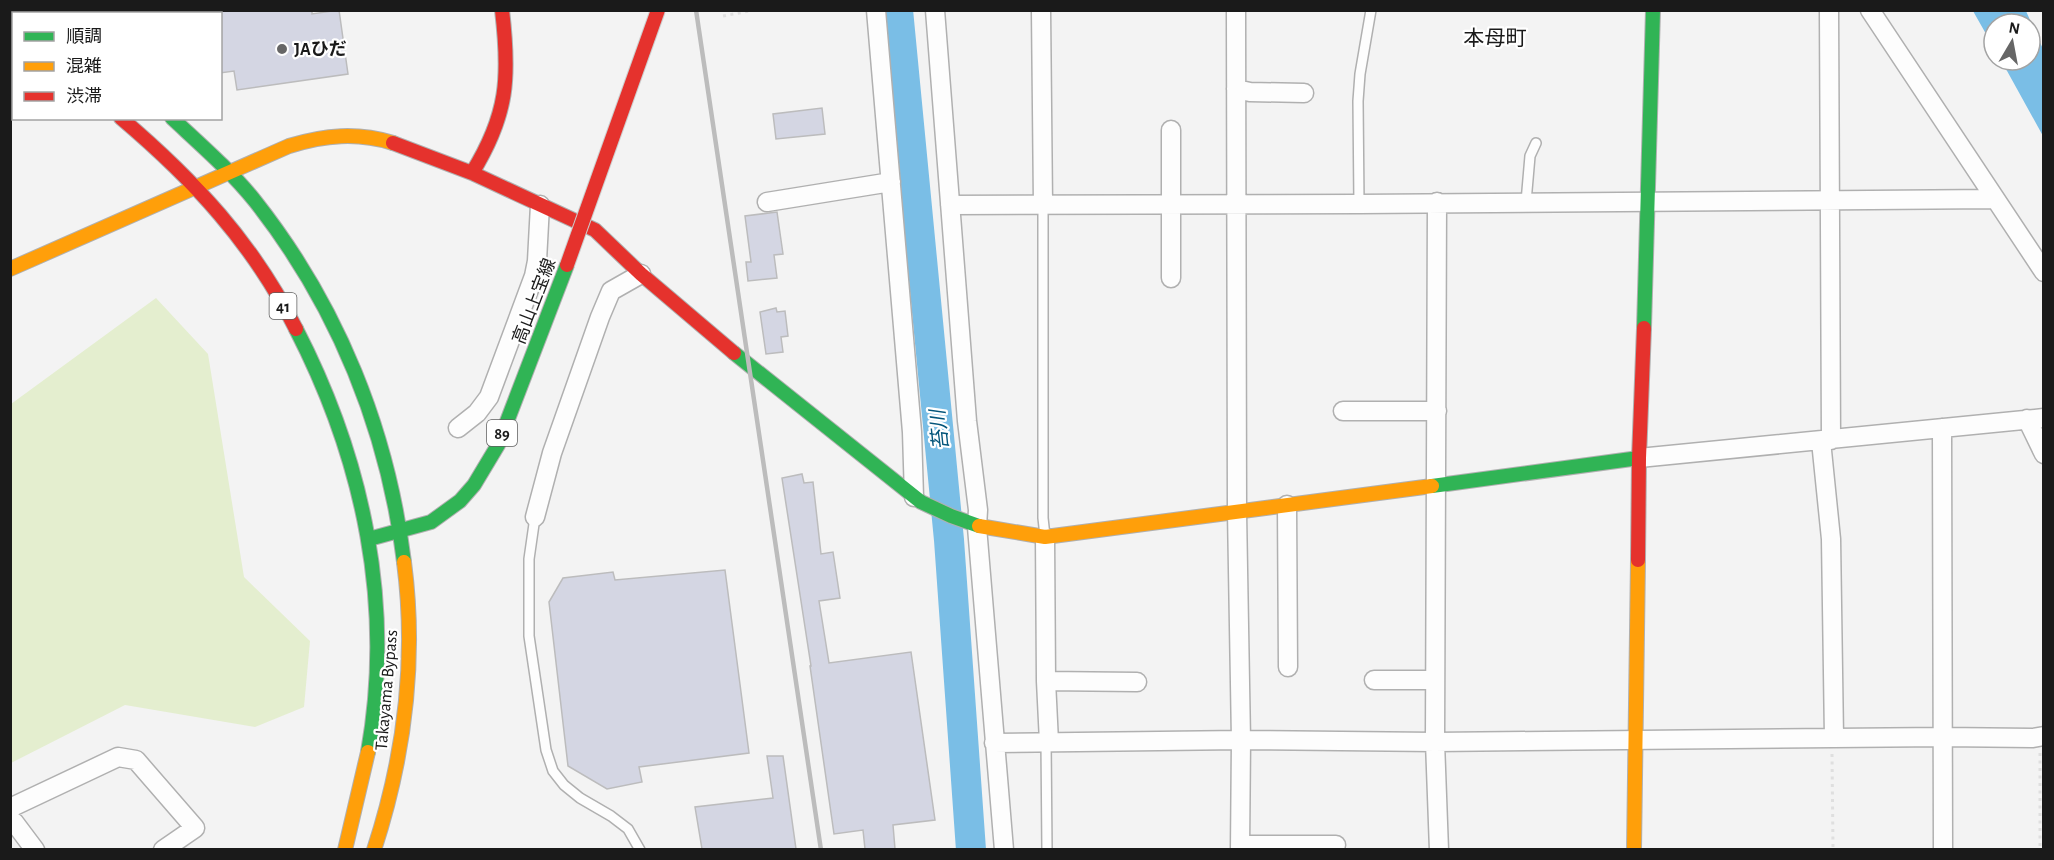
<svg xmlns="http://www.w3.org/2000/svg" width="2054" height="860" viewBox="0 0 2054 860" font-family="'Alegreya Sans','Noto Sans JP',sans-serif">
  <rect width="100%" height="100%" fill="#f3f3f3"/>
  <path fill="#e4eecf" d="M156,298l52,56 36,223 66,64 -6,66 -49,20 -130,-22 -114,58v-359z"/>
  <path fill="#7abee6" d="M1973,11h53l17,38v87l-42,-76h29v-36h-36v24z"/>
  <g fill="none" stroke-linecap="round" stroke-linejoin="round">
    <path stroke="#7abee6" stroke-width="30" d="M898,10l51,530 22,310"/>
  </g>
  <path fill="#d4d6e3" stroke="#bcbcbd" stroke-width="1.5" d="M220,10h92v4l27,-4 9,64 -111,16 -3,-19 -14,2z
    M822,108l3,26 -49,5 -3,-25z
    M777,212l6,42 -9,1 3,23 -29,3 -2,-19h5l-6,-46z
    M776,308l1,4 8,-1 3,25 -7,1 2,15 -17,2 -6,-42z
    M802,474l2,9 9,-1 8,72 12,-2 7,46 -21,3 10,62 82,-11 24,168 -42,5 2,24h-30l-2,-19 -29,4 -24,-168h1l-29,-188z
    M725,570l24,183 -110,14 3,15 -35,7 -39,-23 -19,-164 14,-24 50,-6 2,8z
    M767,756h16l13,93h-94l-7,-42 78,-9z"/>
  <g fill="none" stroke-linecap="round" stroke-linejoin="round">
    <defs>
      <path id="lane" d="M1526,202l4,-46 6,-13
        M1359,204l-1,-103 2,-27 11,-64
        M1043,205v313l2,18
        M535,517l-6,42v77l17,114 7,21 11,14 16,13 31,18 17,13 12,21
        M1046,741l1,109"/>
      <path id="street" d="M876,10l36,422 2,65
        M935,10l32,411 11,89 -1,17 27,323
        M1041,10l2,195
        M1236,10l1,502 4,228 -1,110
        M1829,10l2,430
        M1870,10l174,262
        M1236,89l14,3 54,1
        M767,202l124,-20
        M1437,202l-2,540 4,108
        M950,205l409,-1 635,-5
        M1171,278v-148
        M1343,411h94
        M2027,419l17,35
        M458,428l19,-15 12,-16 45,-121 3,-15 3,-56
        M1942,428l1,422
        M1821,441l10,98 3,199
        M1639,458l405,-40
        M1287,505l1,162
        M535,517l17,-64 48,-136 11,-26 30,-17
        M1045,537l1,144 3,61
        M1374,680h61
        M1046,681l91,1
        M994,743l247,-3 194,2 508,-5 90,1 11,-2
        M10,808l108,-51 18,3 59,68 -32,22
        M10,820l4,2 21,28
        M1240,845h96"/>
      <path id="fast" d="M172,118c29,27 59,53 83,83 83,105 133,230 149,361
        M1644,328l9,-318
        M296,329c68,132 98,277 72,423
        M734,353l187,149 30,14 28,10
        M1432,486l207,-28
        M369,539l62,-17 29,-21 14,-16 24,-40 69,-180"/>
      <path id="slow" d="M65,10v4
        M10,11l5,3
        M10,44l4,2
        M10,269l279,-123c36,-11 68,-14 104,-3
        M979,526l66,11 387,-51
        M345,850l23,-98
        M374,850c31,-95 43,-189 30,-288
        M1634,850l4,-290"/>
      <path id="jam" d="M121,118c73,62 132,125 175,211
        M393,143l79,30 123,57 46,44 93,79
        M472,173c36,-58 38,-96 30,-163
        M1638,560l1,-102 5,-130"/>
    </defs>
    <use href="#lane" stroke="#b0b0b0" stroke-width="12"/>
    <use href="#street" stroke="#b0b0b0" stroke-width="21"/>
    <use href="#fast" stroke="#b0b0b0" stroke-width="16"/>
    <use href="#slow" stroke="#b0b0b0" stroke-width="16"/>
    <use href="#jam" stroke="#b0b0b0" stroke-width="16"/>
    <path stroke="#dfdfdf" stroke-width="3" stroke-dasharray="3 4.5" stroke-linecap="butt" d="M723,16l32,-6
      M2040,753v97
      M1832,754l1,96"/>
    <use href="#lane" stroke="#fdfdfd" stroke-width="9"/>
    <use href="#street" stroke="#fdfdfd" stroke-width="18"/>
    <use href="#fast" stroke="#30b455" stroke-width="14"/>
    <use href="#slow" stroke="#ff9f0a" stroke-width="14"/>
    <use href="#jam" stroke="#e5322d" stroke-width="14"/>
    <path stroke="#bcbcbc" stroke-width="4.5" d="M696,10l125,840"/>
    <defs>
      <path id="jam-bridge" d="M567,265l91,-255"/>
    </defs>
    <use href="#jam-bridge" stroke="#cdcdcd" stroke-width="16" stroke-linecap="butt"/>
    <use href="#jam-bridge" stroke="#e5322d" stroke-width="14"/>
  </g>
  <circle fill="#666" stroke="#fff" stroke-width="2" cx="282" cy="49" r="6"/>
  <g text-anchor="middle" stroke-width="4.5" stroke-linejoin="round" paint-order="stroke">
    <g fill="#fff" stroke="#5f5f5f" stroke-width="1.5">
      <rect x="269.5" y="293" width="27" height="26" rx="4.5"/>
      <rect x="487" y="420" width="30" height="26" rx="4.5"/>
    </g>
    <g font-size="16" font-weight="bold" fill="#1a1a1a">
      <text x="283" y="312">41</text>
      <text x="502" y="439">89</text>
    </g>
    <g font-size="18" font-weight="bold" fill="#1a1a1a" stroke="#fff" text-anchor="start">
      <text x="294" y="55">JAひだ</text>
    </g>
    <g font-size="18" fill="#1a1a1a" stroke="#fff">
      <text transform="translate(534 301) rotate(-69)" y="6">高山上宝線</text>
      <text transform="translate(386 690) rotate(-85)" y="6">Takayama Bypass</text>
    </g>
    <g font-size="20" font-style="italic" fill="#03557a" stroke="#fff">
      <text transform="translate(939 430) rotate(-96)" y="7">苔川</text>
    </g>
    <g font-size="21" fill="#1a1a1a" stroke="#fff">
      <text x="1495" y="45">本母町</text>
    </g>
  </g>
  <rect width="2054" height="860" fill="none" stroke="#1a1a1a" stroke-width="24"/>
  <rect x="12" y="12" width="210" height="108" fill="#ffffff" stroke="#a3a3a3" stroke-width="1.5"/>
  <rect x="24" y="32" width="30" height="9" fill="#30b455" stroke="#a3a3a3" stroke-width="1.5"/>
  <text x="66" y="42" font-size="18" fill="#1a1a1a">順調</text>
  <rect x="24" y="62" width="30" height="9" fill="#ff9f0a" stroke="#a3a3a3" stroke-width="1.5"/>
  <text x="66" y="72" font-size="18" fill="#1a1a1a">混雑</text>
  <rect x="24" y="92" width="30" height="9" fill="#e5322d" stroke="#a3a3a3" stroke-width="1.5"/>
  <text x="66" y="102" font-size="18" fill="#1a1a1a">渋滞</text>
  <g transform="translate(2012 42) rotate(10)"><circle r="28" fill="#ffffff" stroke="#a3a3a3" stroke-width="1.5"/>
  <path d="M0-4.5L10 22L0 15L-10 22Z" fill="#666666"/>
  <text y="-9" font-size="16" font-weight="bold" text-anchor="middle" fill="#1a1a1a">N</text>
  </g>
</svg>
